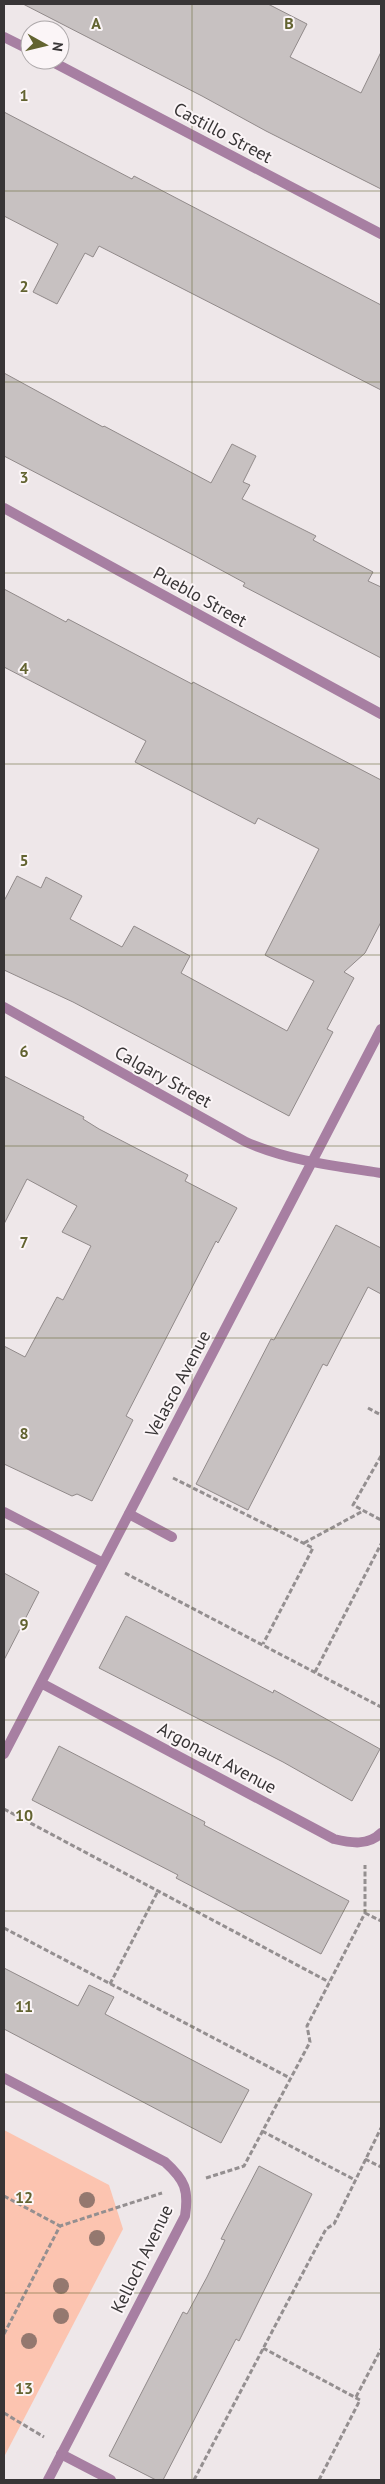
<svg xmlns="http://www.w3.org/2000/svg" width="385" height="2484" viewBox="0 0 385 2484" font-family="'PT Sans',sans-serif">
  <rect width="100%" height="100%" fill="#eee7e9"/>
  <path fill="#fcc4b0" d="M4,2130l105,55 14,44 -119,228z"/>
  <path fill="#c7c1c1" stroke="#918a8a" d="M23,4h245l39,20 -17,33 71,36 20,-41v137l-115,-58 -64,-35z
    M4,112l128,67 2,-3 247,129v85l-282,-144 -6,11 -8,-4 -28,51 -24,-12 25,-48 -54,-28z
    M4,373l99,54 1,-1 107,57 21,-39 24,12 -13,26 7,3 -8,14 74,37 -3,4 60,32 -5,9 13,6v71l-138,-72 2,-3 -50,-27 -191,-100z
    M4,589l62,33 2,-3 124,65 1,-2 188,98v142l-16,31 -21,19 10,6 -27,51 6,3 -44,84 -216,-114 -69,-32v-69l13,-25 24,12 5,-11 36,19 -12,23 52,28 12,-21 56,30 -9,17 106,58 27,-50 -49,-26 54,-106 -61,-31 -3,6 -120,-62 11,-21 -142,-74z
    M4,1076l80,41 -1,2 16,10 89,46 -3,6 52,27 -19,35 -2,-2 -90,175 7,4 -41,81 -15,-7 -5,2 -68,-32v-118l21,11 32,-60 6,3 28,-54 -29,-14 15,-26 -50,-27 -23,45z
    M336,1225l45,23v46l-13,-7 -41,79 -4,-2 -75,146 -52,-26 75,-145 3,1z
    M4,1573l35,19 -35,68z
    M126,1616l147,77 1,-3 106,59 -28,52 -69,-39 -184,-94z
    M59,1746l146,76 -1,3 145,76 -28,53 -145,-76 2,-3 -146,-75z
    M4,1968l74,38 11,-21 25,12 -9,17 144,76 -28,53 -217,-114z
    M259,2166l53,28 -73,147 -3,-2 -73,141h-7l-47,-24 74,-144 4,2 20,-37 18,-37 -4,-1z"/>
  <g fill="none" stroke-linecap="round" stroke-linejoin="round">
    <path stroke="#948f90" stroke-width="3" stroke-dasharray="5 2.5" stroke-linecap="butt" d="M368,1408l13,7
      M381,1456l-28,49 28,15
      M173,1478l140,70 -50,96
      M304,1543l59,-32
      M125,1573l256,134
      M315,1672l66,-128
      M4,1809l325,173
      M365,1913l16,8
      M4,1928l286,150
      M110,1984l48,-93
      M262,2131l93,49
      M365,2159l16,8
      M206,2178l38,-12 66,-124 -3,-16 58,-113v-48
      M4,2196l56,30
      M4,2334l56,-108 102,-33
      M263,2348l97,52 -41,80
      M356,2397l25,-48
      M4,2413l40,24
      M194,2480l132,-251 8,-5 47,-96"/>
    <path stroke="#a77fa2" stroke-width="10" d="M129,1514l43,23
      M61,2454l50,26"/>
    <path stroke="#a77fa2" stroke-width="10" d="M4,37l26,13
      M49,60l332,174
      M4,508l377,206
      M4,1007l242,135c44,19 89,24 135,31
      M4,1512l99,51
      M41,1683l293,156c17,4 34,7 47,-6
      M4,1754l377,-725
      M4,2078l161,84c20,18 24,28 20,54l-137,264"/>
  </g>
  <g fill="#94786f">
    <circle cx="87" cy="2200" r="8"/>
    <circle cx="97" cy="2238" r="8"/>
    <circle cx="61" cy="2286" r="8"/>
    <circle cx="61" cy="2316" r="8"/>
    <circle cx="29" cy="2341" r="8"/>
  </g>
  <path fill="none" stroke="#626330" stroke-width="1" stroke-opacity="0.55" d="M192,4v2476M4,191h377M4,382h377M4,573h377M4,764h377M4,955h377M4,1146h377M4,1338h377M4,1529h377M4,1720h377M4,1911h377M4,2102h377M4,2293h377"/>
  <g text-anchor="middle" stroke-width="4" stroke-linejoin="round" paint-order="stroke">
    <g font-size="18" fill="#383536" stroke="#fbf5f7">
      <text transform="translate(223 133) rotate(28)" y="6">Castillo Street</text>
      <text transform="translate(200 597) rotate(29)" y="6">Pueblo Street</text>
      <text transform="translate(163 1077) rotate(29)" y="6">Calgary Street</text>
      <text transform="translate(178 1384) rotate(-62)" y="6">Velasco Avenue</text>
      <text transform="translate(217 1758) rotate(28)" y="6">Argonaut Avenue</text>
      <text transform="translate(142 2259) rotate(-64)" y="6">Kelloch Avenue</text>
    </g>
  </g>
  <g font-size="16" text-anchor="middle" font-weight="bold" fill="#626330" stroke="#fbf5f7" stroke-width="4" stroke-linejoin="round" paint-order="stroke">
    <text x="96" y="29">A</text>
    <text x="289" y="29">B</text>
    <text x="24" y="101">1</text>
    <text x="24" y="292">2</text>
    <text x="24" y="483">3</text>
    <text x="24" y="674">4</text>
    <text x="24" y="866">5</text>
    <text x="24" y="1057">6</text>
    <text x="24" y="1248">7</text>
    <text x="24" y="1439">8</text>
    <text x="24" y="1630">9</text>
    <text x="24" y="1821">10</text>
    <text x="24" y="2012">11</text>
    <text x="24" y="2203">12</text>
    <text x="24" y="2394">13</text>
  </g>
  <rect width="385" height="2484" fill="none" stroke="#383536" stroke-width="10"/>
  <g transform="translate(45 45) rotate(98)"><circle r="24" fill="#fbf5f7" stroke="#ada8aa"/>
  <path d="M0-4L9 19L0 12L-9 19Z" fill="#626330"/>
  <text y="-8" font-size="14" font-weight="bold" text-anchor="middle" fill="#383536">N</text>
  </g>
</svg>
